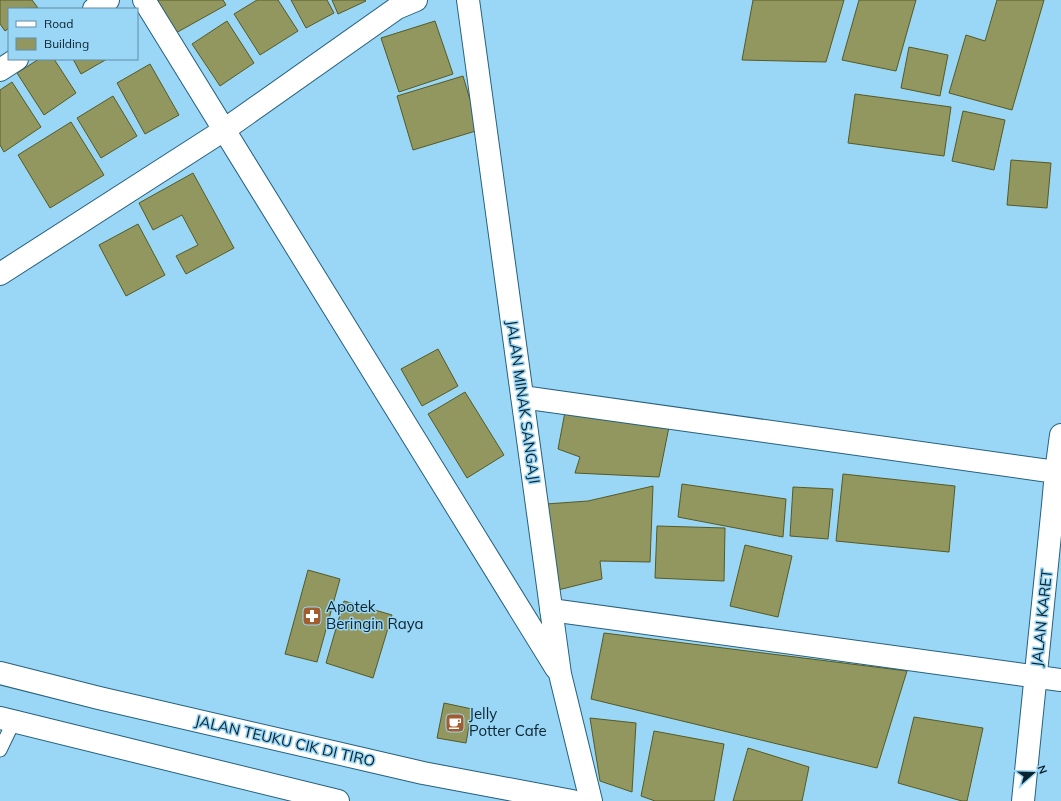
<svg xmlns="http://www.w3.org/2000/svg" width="1061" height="801" viewBox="0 0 1061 801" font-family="Mulish,sans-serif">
  <rect width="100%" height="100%" fill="#9ad6f6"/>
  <path fill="#929760" stroke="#565a24" d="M0,0h32l6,8 -29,1v19l-4,3 -5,-7z
    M154,0h69l3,5 -52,29z
    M257,0h21l20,31 -38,24 -26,-41z
    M291,0h36l7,13 -28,15z
    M332,0h33l1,1 -28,13z
    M753,0h91l-18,62 -84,-2z
    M859,0h57l-20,71 -54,-11z
    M997,0h47l-32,110 -63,-17 17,-58 19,6z
    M227,21l27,42 -34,23 -28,-42z
    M435,21l18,53 -54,18 -18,-54z
    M909,47l39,8 -8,41 -39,-8z
    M39,59h15l22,34 -32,22 -27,-42z
    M73,59h34l-26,15z
    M150,64l29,51 -34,19 -28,-51z
    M463,76l16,54 -66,20 -16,-54z
    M12,82l29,45 -37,25 -4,-7v-55z
    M855,94l96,13 -7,49 -96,-13z
    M113,96l24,40 -36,22 -24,-40z
    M963,111l42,9 -11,50 -42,-9z
    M71,122l33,53 -54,33 -32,-53z
    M1011,160l40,3 -4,45 -40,-3z
    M193,173l41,75 -48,26 -10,-18 22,-11 -16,-30 -29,15 -14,-27z
    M138,224l27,51 -39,21 -27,-51z
    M438,349l20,37 -36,20 -21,-37z
    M465,392l39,63 -37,23 -39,-64z
    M565,412l104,15 -10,50 -84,-4 5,-16 -22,-8z
    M843,474l112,12 -6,66 -113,-11z
    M682,484l104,15 -3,38 -105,-20z
    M653,486l-3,76 -50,-1 2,18 -44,11 -12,-86 42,-3z
    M793,487l40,2 -5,50 -38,-3z
    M657,526l68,2 -1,53 -69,-3z
    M745,545l47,11 -14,61 -48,-11z
    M308,570l32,9 -23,83 -32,-8z
    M344,601l48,14 -19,63 -47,-15z
    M604,633l303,38 -30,97 -286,-69z
    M444,703l28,6 -6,34 -29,-5z
    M914,717l69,11 -16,73h-5l-64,-18z
    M590,718l46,5 -4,69 -32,-11z
    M654,731l70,13 -10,57h-59l-14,-5z
    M748,748l61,19 -7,34h-69z"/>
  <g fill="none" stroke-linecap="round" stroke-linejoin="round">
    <defs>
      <path id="service" d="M0,750l14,-29"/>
      <path id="minor" d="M144,0l412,668
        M468,0l92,674 31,127
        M94,9l14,-9
        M0,70l17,-11
        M0,274l224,-144 173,-122 19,-8
        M522,397l534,75
        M551,610l510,70
        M1023,801l30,-296 3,-33 5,-37"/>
      <path id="tertiary" d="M0,673l99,25 324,75 149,28
        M0,718l338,83"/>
    </defs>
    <use href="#service" stroke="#26617d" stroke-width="15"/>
    <use href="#minor" stroke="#26617d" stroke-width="24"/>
    <use href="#tertiary" stroke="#26617d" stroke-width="24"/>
    <use href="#service" stroke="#fff" stroke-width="13"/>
    <use href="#minor" stroke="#fff" stroke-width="22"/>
    <use href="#tertiary" stroke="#fff" stroke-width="22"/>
  </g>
  <defs>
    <symbol id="pharmacy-square" viewBox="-11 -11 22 22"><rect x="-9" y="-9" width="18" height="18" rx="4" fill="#a15d2e" stroke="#9ad6f6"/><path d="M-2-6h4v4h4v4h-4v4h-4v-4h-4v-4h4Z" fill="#fff"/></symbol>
    <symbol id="cafe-square" viewBox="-11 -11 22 22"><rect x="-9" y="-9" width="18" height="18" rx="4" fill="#a15d2e" stroke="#9ad6f6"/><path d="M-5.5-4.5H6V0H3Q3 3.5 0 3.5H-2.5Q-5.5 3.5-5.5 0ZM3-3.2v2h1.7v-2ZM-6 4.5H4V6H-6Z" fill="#fff"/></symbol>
  </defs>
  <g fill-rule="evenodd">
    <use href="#pharmacy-square" x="301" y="605" width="22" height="22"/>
    <use href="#cafe-square" x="444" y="712" width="22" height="22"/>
  </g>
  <g text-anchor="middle" stroke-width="3" stroke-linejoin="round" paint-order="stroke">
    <g font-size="15" fill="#0a232f" stroke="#9ad6f6">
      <text transform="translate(523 402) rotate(82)" y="5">JALAN MINAK SANGAJI</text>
      <text transform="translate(1042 618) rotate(-84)" y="5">JALAN KARET</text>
      <text transform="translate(285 741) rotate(13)" y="5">JALAN TEUKU CIK DI TIRO</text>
    </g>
    <g font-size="15" fill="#0a232f" stroke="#9ad6f6" text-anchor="start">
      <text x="326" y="612">Apotek<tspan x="326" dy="17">Beringin Raya</tspan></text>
      <text x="469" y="719">Jelly<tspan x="469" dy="17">Potter Cafe</tspan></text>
    </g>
  </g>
  <rect x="8" y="8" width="130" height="52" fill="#9ad6f6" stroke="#608ea6"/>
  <rect x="16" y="21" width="20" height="6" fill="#ffffff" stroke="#608ea6"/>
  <text x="44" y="28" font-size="12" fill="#0a232f">Road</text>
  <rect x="16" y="38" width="20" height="12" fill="#929760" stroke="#608ea6"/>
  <text x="44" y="48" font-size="12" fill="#0a232f">Building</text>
  <g transform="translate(1033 773) rotate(70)" stroke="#9ad6f6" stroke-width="3" paint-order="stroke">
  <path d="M0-3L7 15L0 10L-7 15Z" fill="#0a232f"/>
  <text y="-6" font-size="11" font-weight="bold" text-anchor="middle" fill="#0a232f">N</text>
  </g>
</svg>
